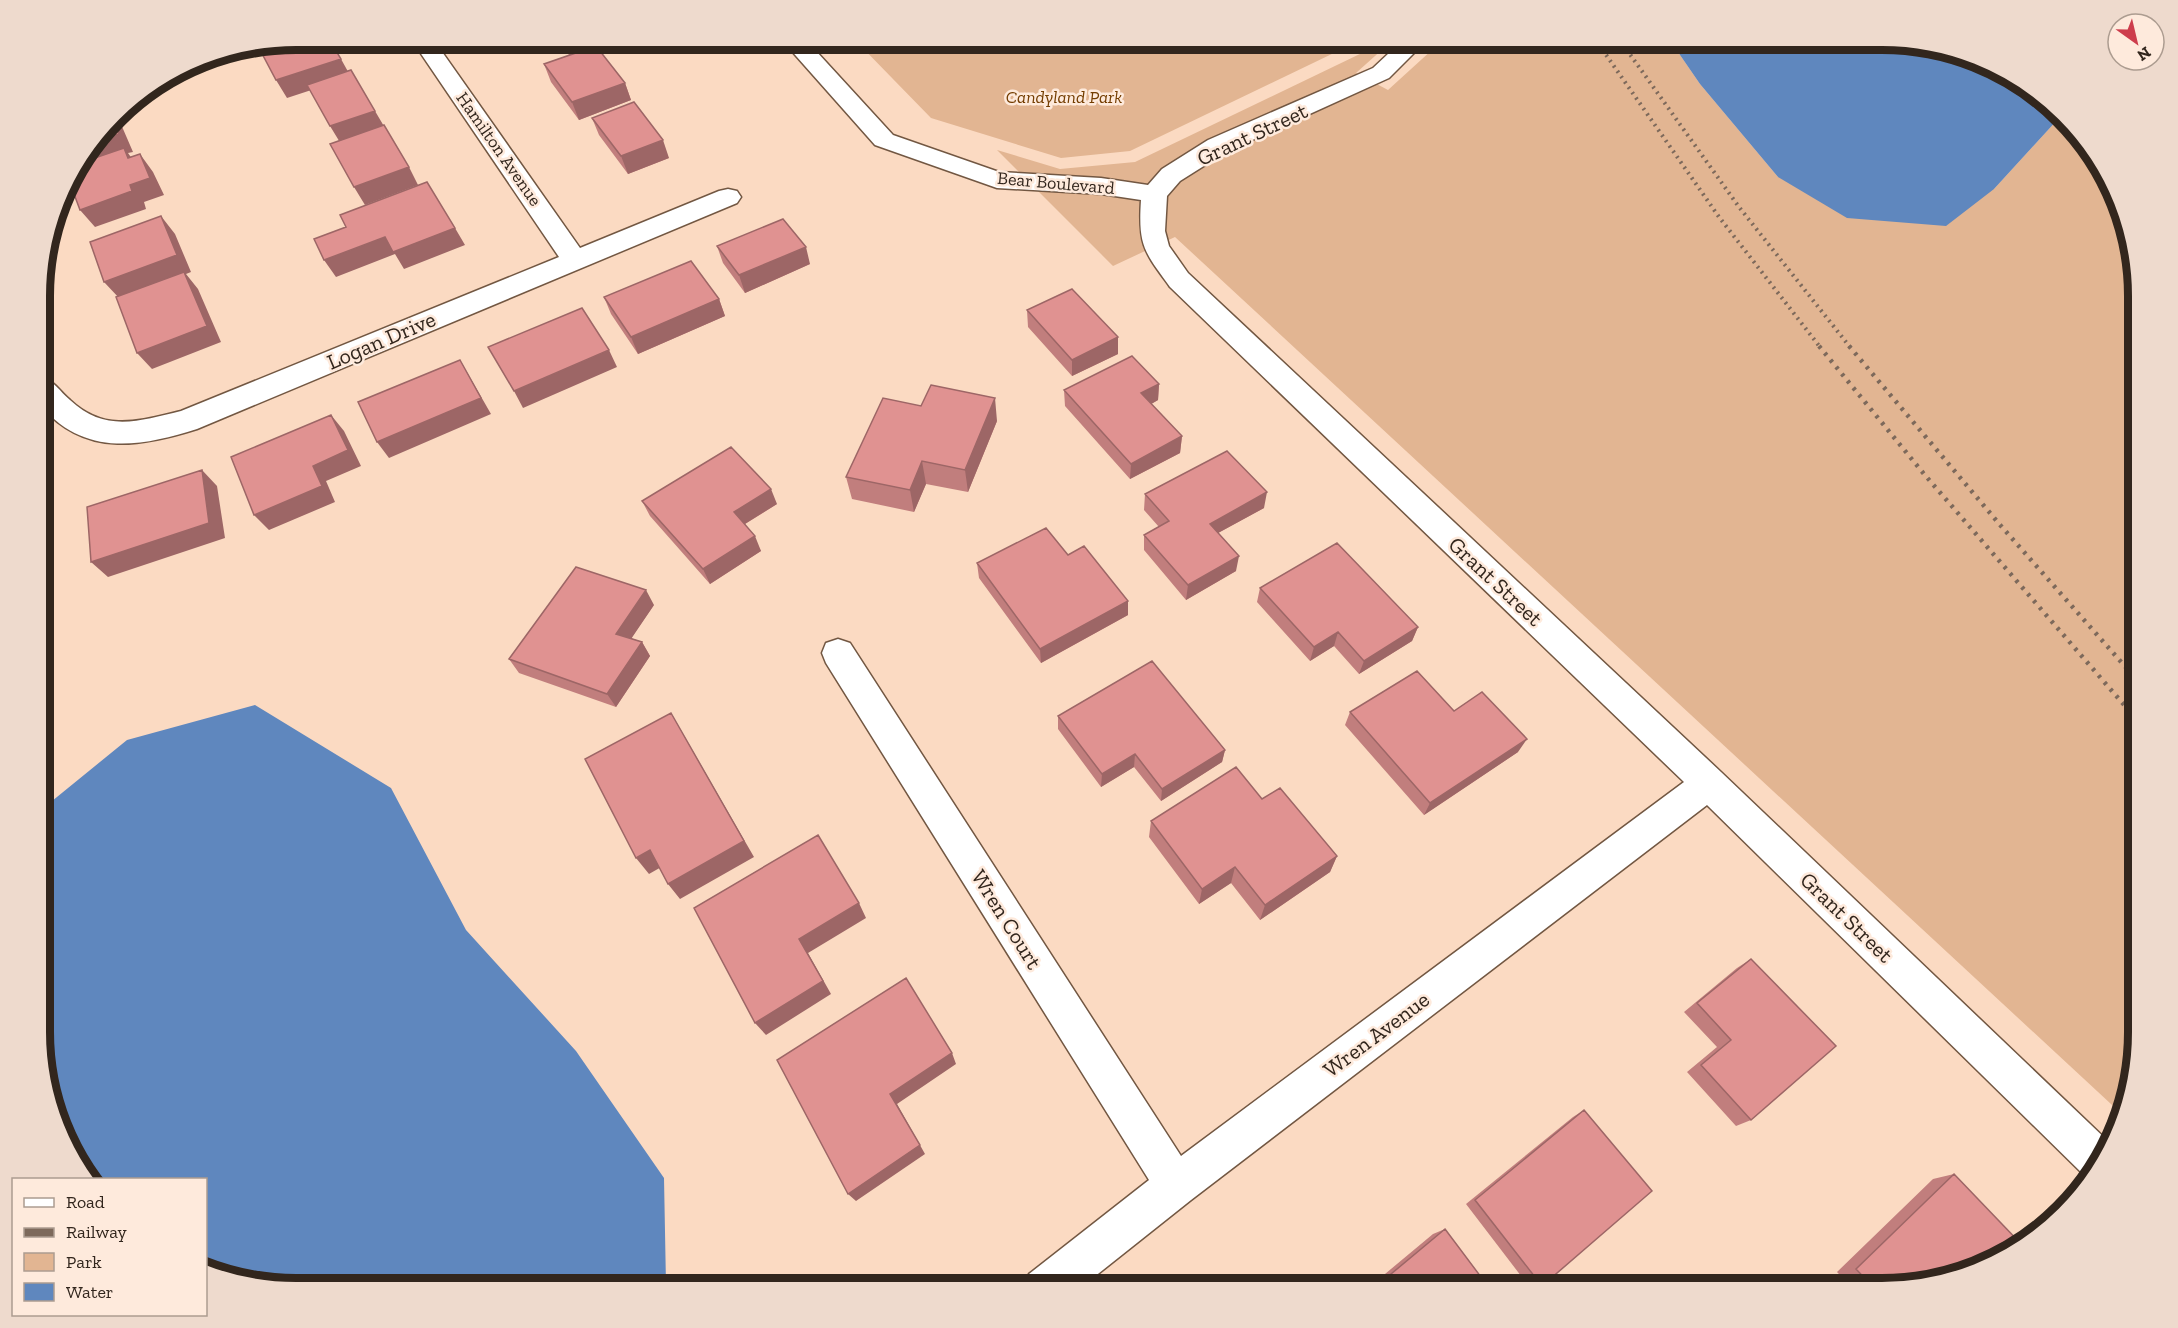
<svg xmlns="http://www.w3.org/2000/svg" width="2178" height="1328" viewBox="0 0 2178 1328" font-family="'Zilla Slab',serif">
<rect width="100%" height="100%" fill="#fbdac2"/>
<path fill="#e2b592" d="M854 39H1363L1130 151 1061 158 931 118Z
M1391 39H1394L1356 73 1388 90 1433 49 1437 39H1669L1700 84 1778 177 1994 189 2059 118 2105 167 2138 279V1049L2125 1117 1175 237 1113 266 997 150 1060 169 1135 162Z"/>
<path fill="#5f87be" d="M1669 39H1883L1949 48 2025 82 2059 118 1994 189 1946 226 1847 218 1778 177 1700 84Z
M255 705 391 788 466 930 576 1051 664 1178 666 1285 661 1289H295L213 1276 206 1272V1180H87L82 1175 41 1066V810L127 740Z"/>
<g fill="none" stroke-linecap="round" stroke-linejoin="round">
<g stroke="#725742" stroke-width="3">
<path id="minor" d="M411 39H433L580 248 719 191 728 189 737 191 741 197 737 203 197 429C140 447 85 457 41 406V377C55 381 59 391 70 400 105 433 139 421 181 411L559 257Z
M781 39H805L893 135 999 172 1101 178 1148 185 1162 169 1208 140 1373 68 1404 39H1428L1389 78 1226 152 1180 181 1167 196 1165 231 1169 246 1188 273 1721 772 2111 1144 2091 1179 2087 1178 1707 805 1191 1200 1079 1289H1023L1029 1274 1149 1180 826 663 822 653 826 643 838 639 850 643 1181 1156 1684 782 1170 287C1144 251 1138 246 1141 200L1101 194 997 188 875 145Z"/>
</g>
<use href="#minor" fill="#fff" fill-rule="evenodd"/>
<path stroke="#7d695b" stroke-width="4" stroke-dasharray="2 4.5" stroke-linecap="butt" d="M1595 39 1719 217 1820 347
M1619 39 1739 207 1850 347"/>
<path stroke="#7d695b" stroke-width="4.5" stroke-dasharray="3 6" stroke-linecap="butt" d="M1819 346 1924 474 2138 721
M1849 346 2001 526 2138 681"/>
</g>
<path fill="#c17e7d" d="M557 39H613V40L596 46 625 83 631 100 579 120 551 82 544 64 569 55Z
M592 118 669 158 628 174 599 135Z
M717 246 810 264 745 293 723 263Z
M604 297 719 299 725 316 638 354 611 314Z
M1027 310 1118 337V354L1072 376 1028 327Z
M1159 384 1158 400 1151 404 1182 436 1180 453 1130 479 1065 406 1064 390Z
M997 421 968 492 926 484 914 512 852 499 846 477Z
M1145 494 1264 508 1218 533 1236 571 1186 600 1144 550V535L1159 527 1144 510Z
M642 501 777 504 745 524 761 551 710 584 650 516Z
M1068 555 1128 601V615L1041 663 979 578 977 563Z
M1260 588 1418 627 1412 641 1359 674 1334 646 1310 661 1257 602Z
M654 605 631 638 642 642 650 656 616 707 519 673 509 659Z
M1454 711 1518 752 1424 815 1345 725 1350 712Z
M1058 716 1225 750 1222 762 1161 801 1134 767 1101 787 1058 729Z
M1262 799 1337 856 1330 872 1260 920 1231 883 1199 904 1149 837 1151 821Z
M1751 959V1120L1736 1126 1687 1072 1717 1047 1684 1012 1737 968Z
M1584 1110 1542 1286 1531 1289 1466 1204 1573 1117Z
M1954 1174 1899 1288H1852L1837 1272 1933 1179Z
M1445 1229 1490 1289H1367L1433 1234Z"/>
<path fill="#9d6666" d="M563 39H613V40L570 56Z
M341 59 351 77 287 98 276 80Z
M625 83 631 100 579 120 572 102Z
M375 111 385 128 341 144 330 126Z
M117 115 133 152 128 153 137 166 74 171Z
M663 140 669 158 628 174 621 156Z
M140 154 153 172 164 195 144 202 146 209 95 227 80 210 130 185Z
M409 167 418 185 365 205 354 187Z
M161 216 175 234 191 272 186 274 198 289 221 342 152 369 137 353 120 299 104 282Z
M455 228 465 245 404 269 395 254 336 277 324 260 385 237Z
M806 247 810 264 745 293 739 275Z
M719 299 725 316 638 354 631 337Z
M1118 337V354L1072 376V360Z
M609 350 617 367 523 408 514 391Z
M460 360 491 414 389 458 377 442Z
M1159 384 1158 400 1141 410V393Z
M995 398 997 421 968 492 965 470Z
M331 415 344 431 361 466 326 481 335 502 269 530 254 515 313 466Z
M1182 436 1180 453 1130 479 1131 464Z
M922 461 926 484 914 512 910 490Z
M202 470 217 486 225 538 108 577 91 562Z
M771 489 777 504 740 527 734 512Z
M1267 492 1264 508 1207 539 1210 524Z
M755 536 761 551 710 584 703 569Z
M1239 556 1236 571 1186 600 1188 585Z
M646 590 654 605 625 648 616 634Z
M1128 601V615L1041 663 1040 649Z
M1418 627 1412 641 1359 674 1364 661Z
M1338 632 1334 646 1310 661 1314 647Z
M642 642 650 656 616 707 607 694Z
M671 713 754 857 680 899 668 884Z
M1527 739 1518 752 1424 815 1430 803Z
M1225 750 1222 762 1161 801 1162 789Z
M1135 754 1134 767 1101 787 1102 774Z
M650 850 663 866 649 874 636 858Z
M1337 856 1330 872 1260 920 1265 905Z
M1235 867 1231 883 1199 904 1202 889Z
M859 903 866 918 808 953 831 994 766 1035 755 1023 799 939Z
M952 1053 956 1064 897 1104 925 1154 856 1201 848 1194 890 1094Z"/>
<path fill="#e09291" stroke="#9d6666" stroke-width="1.5" d="M295 39H329L341 59 276 80 258 46Z
M596 46 625 83 572 102 544 64Z
M351 70 375 111 330 126 307 85Z
M634 102 663 140 621 156 592 118Z
M113 120 119 134 96 141Z
M384 125 409 167 354 187 330 144Z
M124 148 128 158 140 154 150 178 130 185 132 191 80 210 68 178 80 163Z
M427 182 455 228 393 252 385 237 324 260 314 239 346 227 340 215Z
M161 216 177 255 104 282 90 242Z
M783 219 806 247 739 275 717 246Z
M691 261 719 299 631 337 604 297Z
M184 272 207 326 137 353 116 297Z
M1072 289 1118 337 1072 360 1027 310Z
M582 308 609 350 514 391 488 347Z
M1132 356 1159 384 1141 393 1182 436 1131 464 1064 390Z
M460 360 481 398 377 442 358 402Z
M931 385 995 398 965 470 922 461 910 490 846 477 883 398 921 406Z
M331 415 348 450 313 466 322 486 254 515 231 457Z
M731 447 771 489 734 512 755 536 703 569 642 501Z
M1227 451 1267 492 1210 524 1239 556 1188 585 1144 535 1169 521 1145 494Z
M202 470 209 523 91 562 87 507Z
M1046 528 1068 555 1084 546 1128 601 1040 649 977 563Z
M1337 543 1418 627 1364 661 1338 632 1314 647 1260 588Z
M576 567 646 590 616 634 642 642 607 694 509 659Z
M1152 661 1225 750 1162 789 1135 754 1102 774 1058 716Z
M1417 671 1454 711 1482 692 1527 739 1430 803 1350 712Z
M671 713 744 841 668 884 650 850 636 858 585 759Z
M1236 767 1262 799 1280 788 1337 856 1265 905 1235 867 1202 889 1151 821Z
M818 835 859 903 799 939 823 981 755 1023 694 908Z
M1751 959 1836 1046 1751 1120 1701 1065 1731 1040 1697 1003Z
M906 978 952 1053 890 1094 920 1145 848 1194 777 1060Z
M1584 1110 1652 1191 1542 1286 1475 1200Z
M1954 1174 2022 1245 2011 1254 1899 1288H1874L1856 1269Z
M1445 1229 1490 1289H1373Z"/>
<g text-anchor="middle" stroke-width="5" stroke-linejoin="round" paint-order="stroke">
<g font-size="18" font-style="italic" fill="#743d00" stroke="#feeadc">
<text x="1064" y="103">Candyland Park</text>
</g>
<g font-size="18" fill="#32261d" stroke="#feeadc">
<text transform="translate(499 149) rotate(55)" y="6">Hamilton Avenue</text>
<text transform="translate(1056 183) rotate(5)" y="6">Bear Boulevard</text>
</g>
<g font-size="22" fill="#32261d" stroke="#feeadc">
<text transform="translate(1252 134) rotate(-25)" y="8">Grant Street</text>
<text transform="translate(381 340) rotate(-23)" y="8">Logan Drive</text>
<text transform="translate(1496 581) rotate(43)" y="8">Grant Street</text>
<text transform="translate(1847 917) rotate(44)" y="8">Grant Street</text>
<text transform="translate(1007 919) rotate(58)" y="8">Wren Court</text>
<text transform="translate(1376 1034) rotate(-37)" y="8">Wren Avenue</text>
</g>
</g>
<path d="M0 0H2178V1328H0ZM296 50H1882A246 246 0 0 1 2128 296V1032A246 246 0 0 1 1882 1278H296A246 246 0 0 1 50 1032V296A246 246 0 0 1 296 50Z" fill="#eedacd" fill-rule="evenodd"/>
<path fill="none" stroke="#32261d" stroke-width="8" d="M296 50H1882A246 246 0 0 1 2128 296V1032A246 246 0 0 1 1882 1278H296A246 246 0 0 1 50 1032V296A246 246 0 0 1 296 50Z"/>
<rect x="12" y="1178" width="195" height="138" fill="#feeadc" stroke="#ac9c90" stroke-width="1.5"/>
<rect x="24" y="1198" width="30" height="9" fill="#ffffff" stroke="#ac9c90" stroke-width="1.5"/>
<text x="66" y="1208" font-size="18" fill="#32261d">Road</text>
<rect x="24" y="1228" width="30" height="9" fill="#7d695b" stroke="#ac9c90" stroke-width="1.5"/>
<text x="66" y="1238" font-size="18" fill="#32261d">Railway</text>
<rect x="24" y="1253" width="30" height="18" fill="#e2b592" stroke="#ac9c90" stroke-width="1.5"/>
<text x="66" y="1268" font-size="18" fill="#32261d">Park</text>
<rect x="24" y="1283" width="30" height="18" fill="#5f87be" stroke="#ac9c90" stroke-width="1.5"/>
<text x="66" y="1298" font-size="18" fill="#32261d">Water</text>
<g transform="translate(2136 42) rotate(146)"><circle r="28" fill="#feeadc" stroke="#ac9c90" stroke-width="1.5"/>
<path d="M0-4.5L10 22L0 15L-10 22Z" fill="#cd3d4c"/>
<text y="-9" font-size="16" font-weight="bold" text-anchor="middle" fill="#32261d">N</text>
</g>
</svg>
